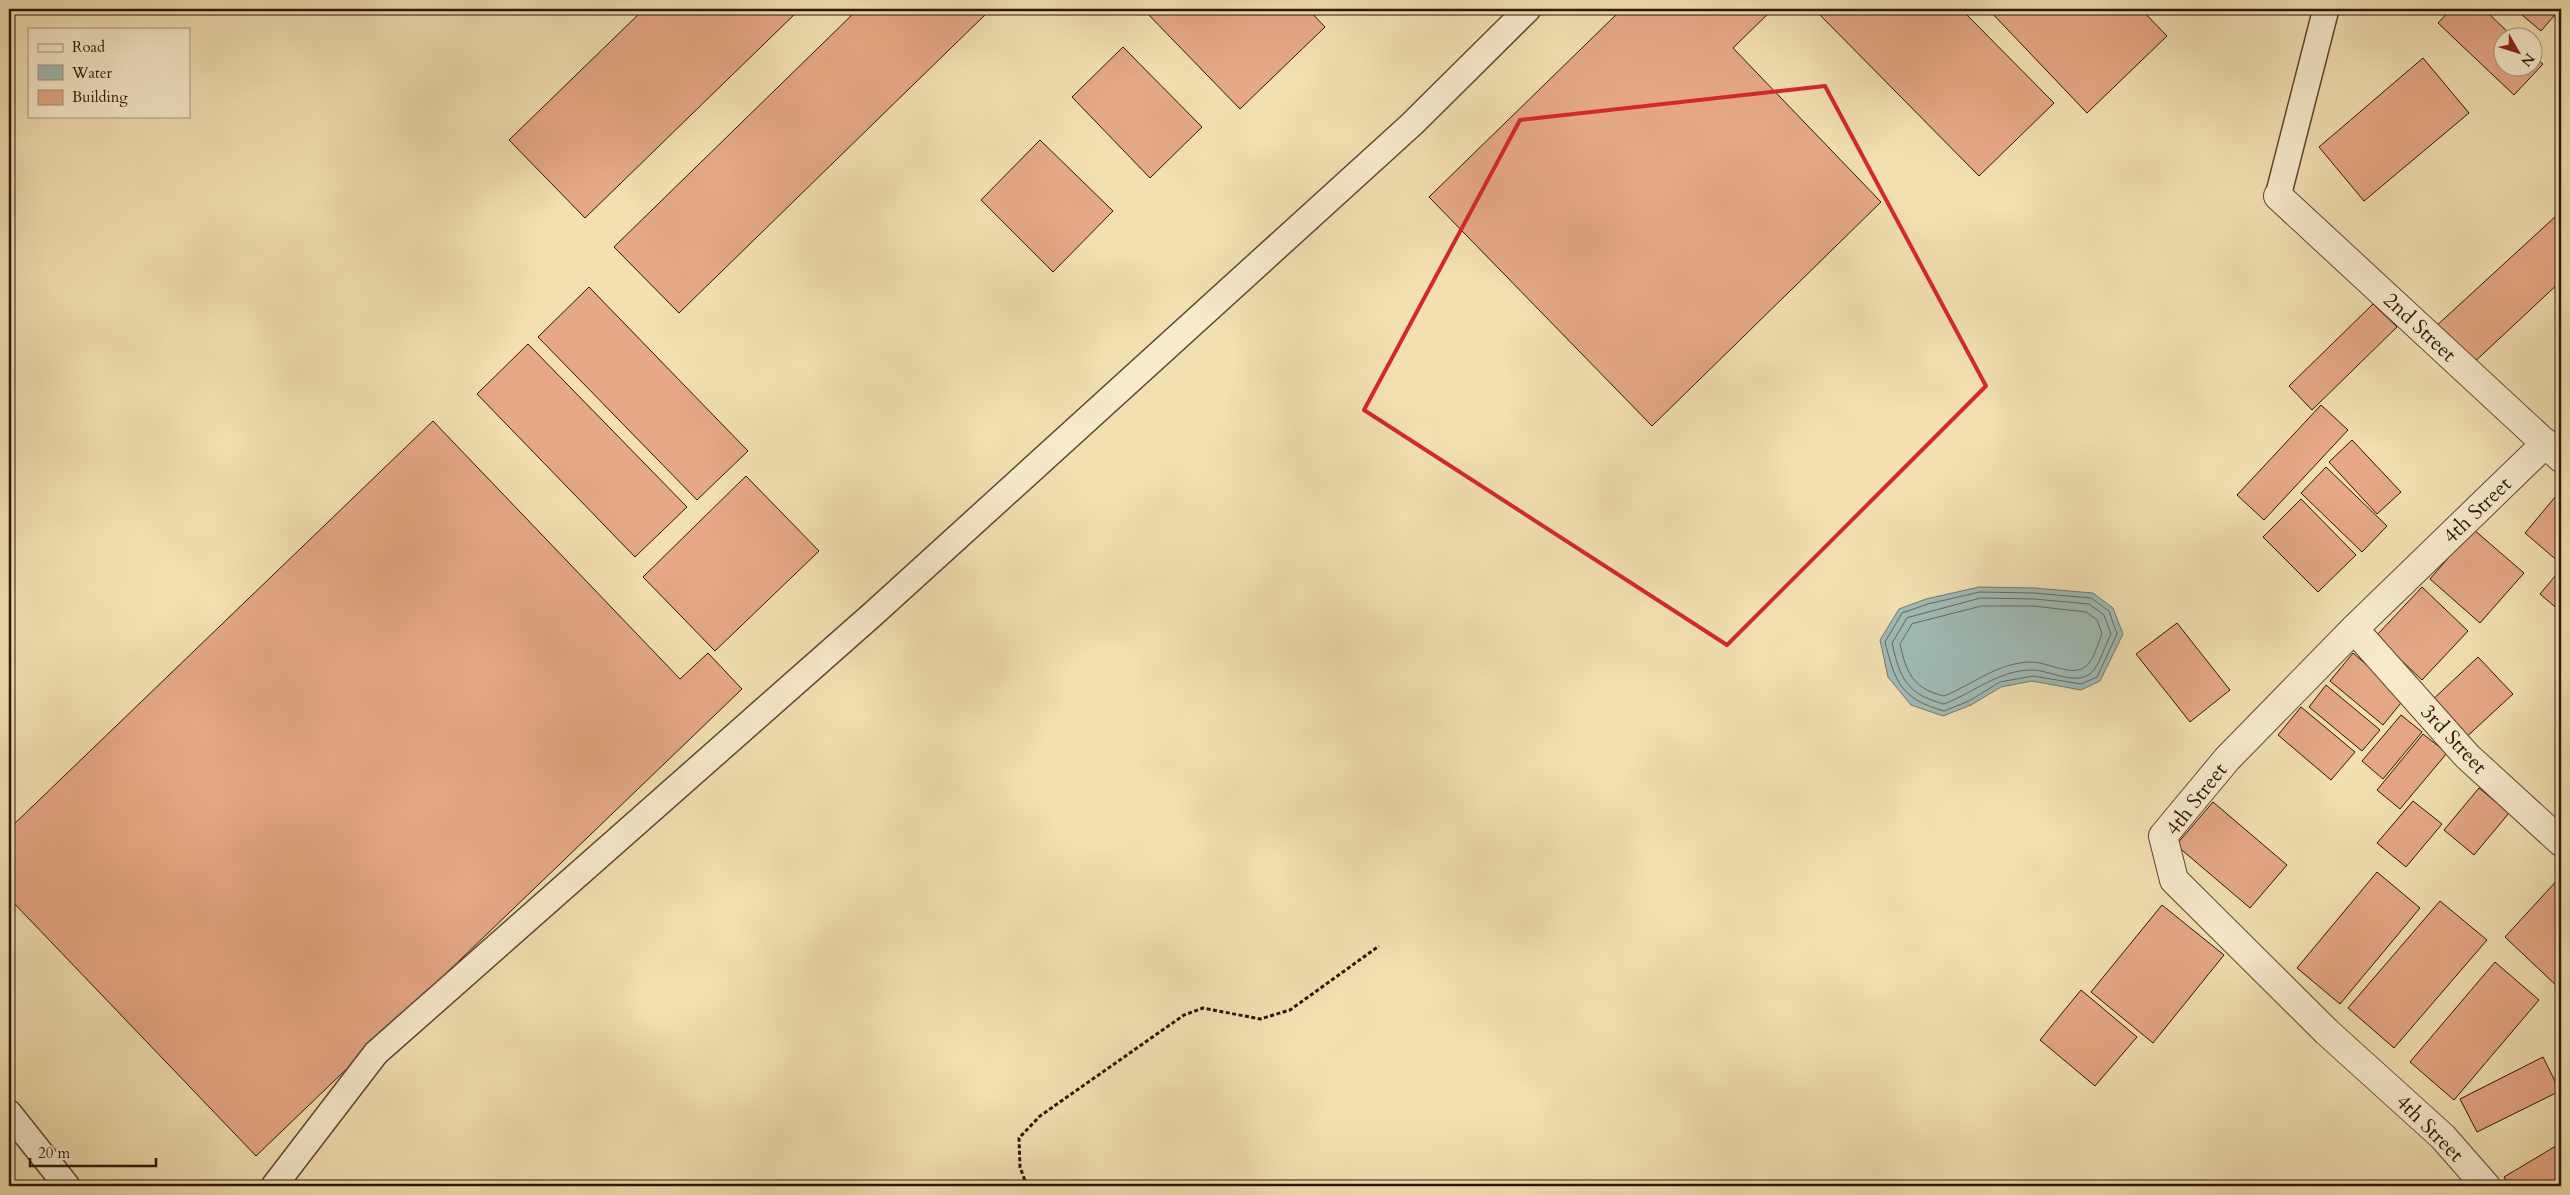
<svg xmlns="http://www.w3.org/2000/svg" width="2570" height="1195" viewBox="0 0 2570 1195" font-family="Cardo,serif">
<rect width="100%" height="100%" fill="#f2e0b1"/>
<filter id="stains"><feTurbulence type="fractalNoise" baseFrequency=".004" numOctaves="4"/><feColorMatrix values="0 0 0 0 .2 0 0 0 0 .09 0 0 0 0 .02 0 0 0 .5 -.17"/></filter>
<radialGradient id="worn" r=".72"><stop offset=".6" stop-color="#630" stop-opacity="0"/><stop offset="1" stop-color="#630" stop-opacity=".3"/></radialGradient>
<path fill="#9fbbb6" stroke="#717970" d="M1979 587 2034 588 2093 593 2113 608 2123 634 2100 681 2081 690 2032 681 2001 687 1971 705 1943 716 1911 705 1888 677 1880 640 1899 609 1926 599Z"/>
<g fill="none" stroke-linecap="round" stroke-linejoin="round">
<path stroke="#66685e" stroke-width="1" d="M1980 592 2034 593 2091 598 2109 611 2117 634 2097 677 2081 684 2033 676 2000 682 1969 701 1944 711C1901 699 1895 682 1885 642L1902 613 1928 604Z
M1981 598 2034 599 2089 604 2104 615 2111 634C2106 643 2099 666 2092 672 2077 687 2050 670 2032 670 1999 670 1973 693 1944 704 1906 694 1900 678 1892 643L1907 618Z
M1982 606H2033L2086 612 2097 620 2102 634C2098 643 2093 662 2085 667 2071 677 2047 662 2032 662 1998 662 1974 684 1944 696 1913 689 1906 672 1900 644L1912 624Z"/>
</g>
<path fill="#e6a885" stroke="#2c1506" d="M644 9H800L585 218 509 140Z
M858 9H991L679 313 614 247Z
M1143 9H1308L1325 27 1240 109Z
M1622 9H1773L1733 48 1881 202 1652 426 1429 197Z
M1814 9H1961L2054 103 1979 176Z
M1988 9H2141L2167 36 2087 113Z
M2451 9H2484L2514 38H2502V68H2532V55L2543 64 2514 95 2438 23Z
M2515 9H2560L2541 31Z
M1123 47 1202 127 1150 178 1072 97Z
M2423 58 2469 113 2364 201 2319 147Z
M1040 140 1113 211 1053 272 981 200Z
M2556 216 2561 221V281L2469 367 2434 328Z
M589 287 748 451 697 500 538 337Z
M2373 304 2397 327 2312 410 2289 386Z
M528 344 687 507 635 557 477 394Z
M2321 405 2348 430 2264 520 2237 495Z
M433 421 680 679 708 653 742 689 256 1156 9 898V829Z
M2352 440 2401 492 2377 514 2329 462Z
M2326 467 2387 526 2362 552 2301 493Z
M746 476 819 551 715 651 643 577Z
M2561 490V562L2560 563 2525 533Z
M2301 499 2356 555 2318 592 2263 537Z
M2473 529 2524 573 2480 623 2430 579Z
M2561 569V612L2540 594Z
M2422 587 2468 631 2422 680 2376 636Z
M2177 623 2230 690 2190 722 2136 654Z
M2353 653 2405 698 2383 725 2330 681Z
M2478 657 2513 694 2462 741 2428 704Z
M2326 685 2380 730 2362 751 2309 707Z
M2301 707 2355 752 2331 780 2278 735Z
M2401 715 2422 732 2383 779 2362 761Z
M2423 734 2447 753 2400 809 2377 790Z
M2479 788 2509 813 2474 855 2444 830Z
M2413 801 2442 824 2406 867 2377 843Z
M2213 802 2287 865 2250 908 2176 845Z
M2377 872 2420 908 2340 1004 2297 968Z
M2561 876V990L2505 937Z
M2440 901 2487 940 2394 1048 2348 1008Z
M2162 905 2224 955 2153 1043 2091 992Z
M2495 962 2539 1000 2454 1100 2410 1062Z
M2081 990 2137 1037 2095 1086 2040 1040Z
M2543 1057 2560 1091 2477 1132 2460 1099Z
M2561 1143V1186H2509L2504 1177Z"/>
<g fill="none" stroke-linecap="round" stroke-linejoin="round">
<g stroke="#5e4831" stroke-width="28">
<path id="service" d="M2278 196 2326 9
M9 1113 67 1186
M274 1186 376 1053 873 614 1412 124 1528 9"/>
</g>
<g stroke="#5e4831" stroke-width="30">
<path id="minor" d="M2278 196 2561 458
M2354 629 2467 756 2561 842
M2486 1186 2443 1137 2327 1032 2174 880 2163 836 2227 759 2354 629 2546 443"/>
</g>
<path stroke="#2c1506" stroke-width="3" stroke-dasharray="4 2.5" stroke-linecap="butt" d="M1027 1186 1020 1167 1019 1138 1040 1116 1184 1015 1203 1008 1260 1019 1290 1010 1379 946"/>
<use href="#service" stroke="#f7ebcc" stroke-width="25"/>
<use href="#minor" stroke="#f7ebcc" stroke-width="28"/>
</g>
<path fill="none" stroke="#d62828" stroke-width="4" stroke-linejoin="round" d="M1825 86 1986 386 1727 645 1364 410 1520 120Z"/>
<g text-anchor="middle" stroke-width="4" stroke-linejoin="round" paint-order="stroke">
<g font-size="21" fill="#2c1506" stroke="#f7ebcc">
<text transform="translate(2420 327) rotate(43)" y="7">2nd Street</text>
<text transform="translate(2477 510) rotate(-44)" y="7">4th Street</text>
<text transform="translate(2454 739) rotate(47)" y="7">3rd Street</text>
<text transform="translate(2196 799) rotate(-52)" y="7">4th Street</text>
<text transform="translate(2430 1128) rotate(45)" y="7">4th Street</text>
</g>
</g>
<rect width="2570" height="1195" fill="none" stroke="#f2e0b1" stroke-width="30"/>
<rect x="10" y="10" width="2550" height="1175" fill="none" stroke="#2c1506" stroke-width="2.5"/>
<rect x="15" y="15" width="2540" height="1165" fill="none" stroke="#2c1506"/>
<rect x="28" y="28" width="162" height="90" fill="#f7ebcc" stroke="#a6957d"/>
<rect x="38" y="44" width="25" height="8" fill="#f7ebcc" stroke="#a6957d"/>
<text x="72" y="52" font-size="15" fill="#2c1506">Road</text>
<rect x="38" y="65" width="25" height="15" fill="#9fbbb6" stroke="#a6957d"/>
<text x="72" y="78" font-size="15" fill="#2c1506">Water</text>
<rect x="38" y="90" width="25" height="15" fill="#e6a885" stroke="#a6957d"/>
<text x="72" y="102" font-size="15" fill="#2c1506">Building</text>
<g transform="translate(2518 52) rotate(129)"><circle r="24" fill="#f7ebcc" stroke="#a6957d"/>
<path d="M0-4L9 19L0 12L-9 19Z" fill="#8f2418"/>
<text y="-8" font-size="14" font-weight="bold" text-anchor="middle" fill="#2c1506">N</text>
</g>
<path d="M30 1158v8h126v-8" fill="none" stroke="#2c1506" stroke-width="2.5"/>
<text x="38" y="1158" font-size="15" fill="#2c1506" stroke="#f7ebcc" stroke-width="4" paint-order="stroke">20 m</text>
<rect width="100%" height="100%" filter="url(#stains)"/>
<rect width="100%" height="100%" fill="url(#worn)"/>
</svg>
